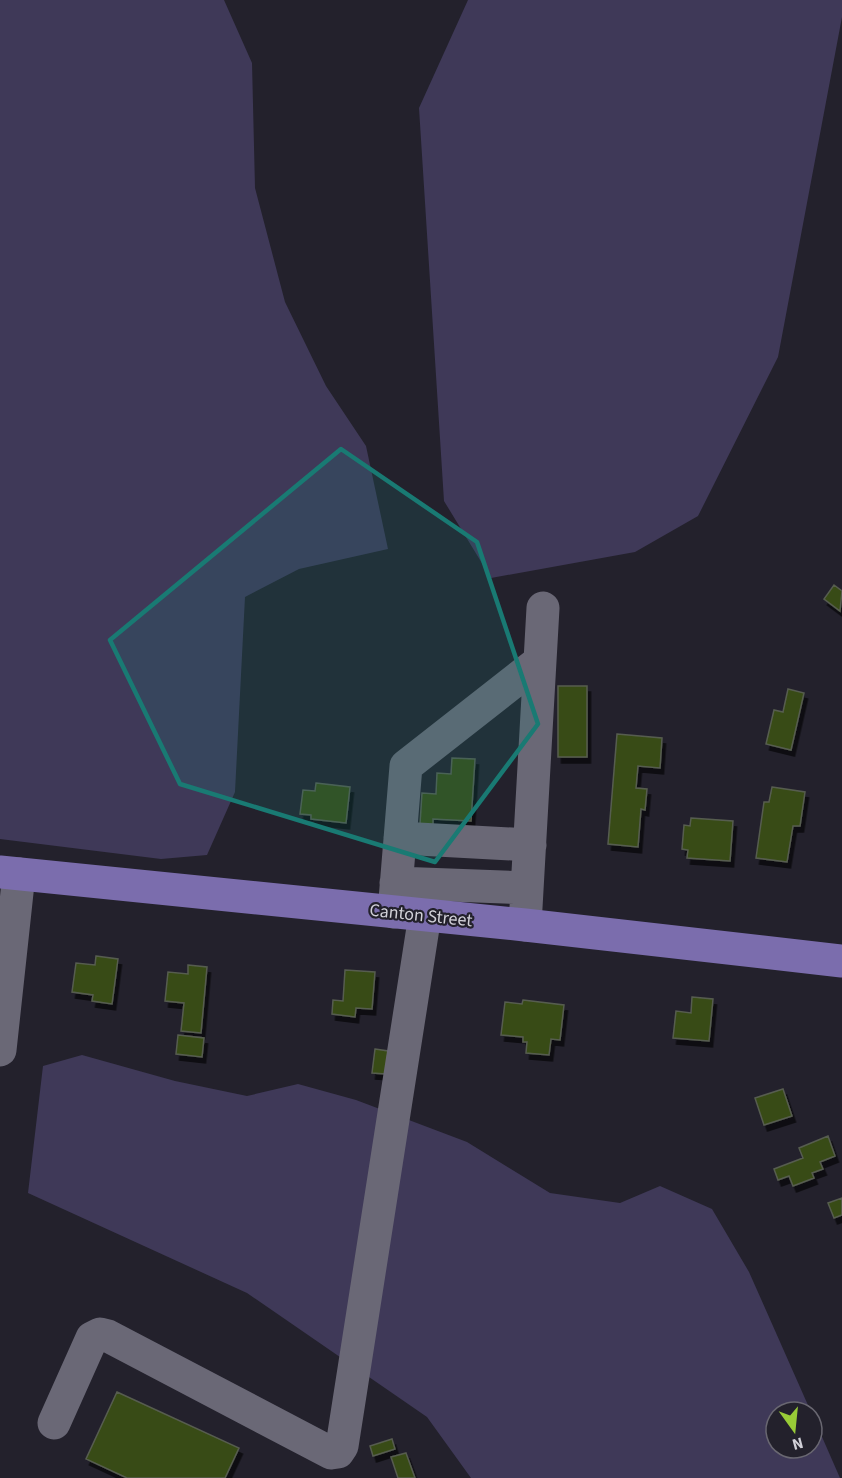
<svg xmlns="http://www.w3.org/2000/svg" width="842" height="1478" viewBox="0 0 842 1478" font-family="'Source Sans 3',sans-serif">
<defs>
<filter id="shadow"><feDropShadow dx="3.5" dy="6" stdDeviation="0" flood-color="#0009"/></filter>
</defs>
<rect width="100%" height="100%" fill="#23212c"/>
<path fill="#3f3958" d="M0 0H224L252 63 255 188 285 302 326 386 366 446 388 549 299 569 245 597 235 792 207 855 161 859 0 839Z
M468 0H842V17L778 357 698 516 635 552 491 578 444 501 419 108Z
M82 1055 175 1081 247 1096 298 1084 356 1100 467 1142 550 1193 620 1203 660 1186 712 1209 749 1272 811 1412H776V1448H812V1414L840 1478H471L427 1417 247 1293 28 1193 43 1066Z"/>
<path fill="#384c14" stroke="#575d50" stroke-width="1.5" filter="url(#shadow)" d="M834 585 842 591 840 611 824 599Z
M558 686H587V757H558Z
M788 689 804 693 791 750 766 744 774 710 783 712Z
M617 734 662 738 660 768 638 766 636 788 647 789 645 810 641 809 638 847 608 844Z
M452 758 475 759 471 821 433 819V825L420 824 422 793 436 794 437 773 451 774Z
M316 783 350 787 346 823 311 819V815L300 814 303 790 315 791Z
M772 787 805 792 800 826H793L787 862 756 858 764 802H769Z
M691 818 733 821 730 861 687 858 688 850 682 849 684 825 690 826Z
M96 956 118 959 112 1004 92 1001 93 995 72 992 76 963 95 965Z
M188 965 207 967 201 1033 181 1031 184 1003 165 1001 168 972 188 974Z
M345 970 375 972 372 1009 356 1008 355 1017 332 1014 333 1000 343 1001Z
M692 997 713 999 709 1041 673 1038 676 1011 691 1013Z
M523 1000 564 1005 560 1040 551 1039 549 1055 526 1053 527 1042H523V1037L501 1035 505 1002 522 1004Z
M178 1035 204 1038 202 1057 176 1054Z
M375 1049 388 1051 386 1074 372 1073Z
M783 1089 792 1116 764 1125 755 1098Z
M828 1136 835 1156 820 1162 823 1169 812 1173 814 1178 793 1186 789 1176 778 1180 774 1169 803 1158 799 1148Z
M842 1198V1215L834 1218 828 1203Z
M117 1392 239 1448 225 1478H127L86 1459Z
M392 1439 395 1449 373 1456 370 1446Z
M406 1453 415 1478H398L391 1457Z"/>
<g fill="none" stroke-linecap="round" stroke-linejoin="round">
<path stroke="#6a6876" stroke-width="33" d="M400 838 530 845
M396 883 527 888
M394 912 406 766 540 661
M525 925 543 608
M0 1050 19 874
M54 1423 92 1338 100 1334 108 1336 331 1453 338 1452 342 1446 425 915"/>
<path stroke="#7b6dad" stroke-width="33" d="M0 872 525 925 842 961"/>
</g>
<path fill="#197a73" fill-opacity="0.2" stroke="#197a73" stroke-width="4.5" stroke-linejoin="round" d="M341 449 477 542 538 724 435 862 180 784 110 640Z"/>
<g text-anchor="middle" stroke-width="4.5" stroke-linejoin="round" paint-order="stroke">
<g font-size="18" fill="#d1d0d8" stroke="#23212c">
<text transform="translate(421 915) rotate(6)" y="6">Canton Street</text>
</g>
</g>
<g transform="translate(794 1430) rotate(165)"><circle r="28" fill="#23212c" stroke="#696771" stroke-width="1.5"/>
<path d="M0-4.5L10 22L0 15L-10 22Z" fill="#98cb37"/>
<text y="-9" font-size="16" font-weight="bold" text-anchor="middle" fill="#d1d0d8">N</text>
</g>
</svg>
